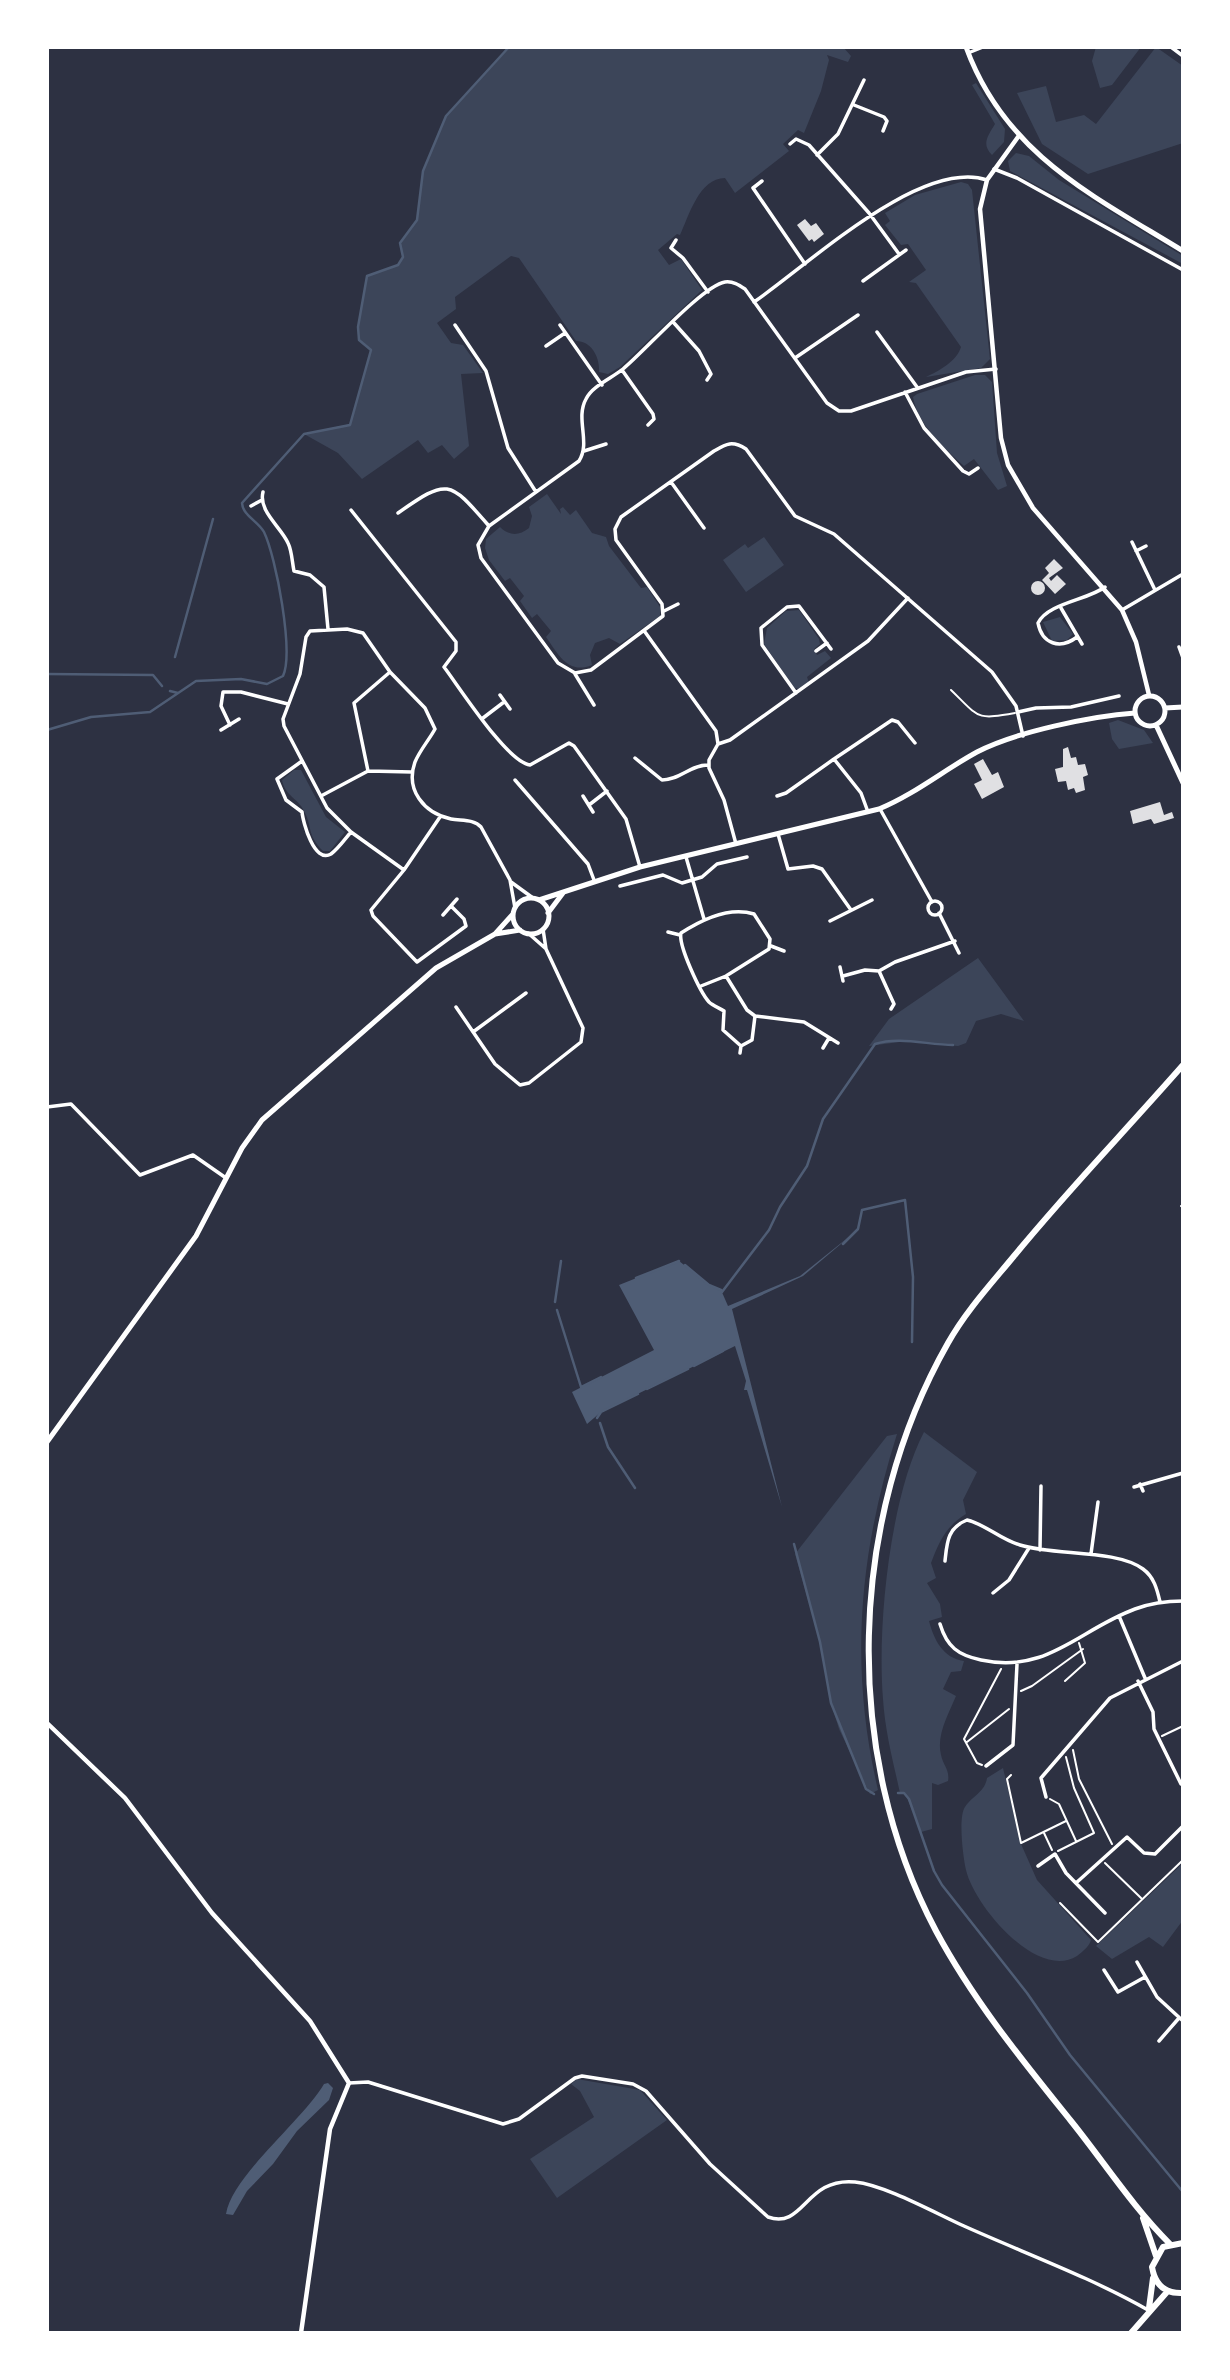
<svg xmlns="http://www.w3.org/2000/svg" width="1230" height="2380" viewBox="0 0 1230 2380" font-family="'IBM Plex Sans',sans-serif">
<rect width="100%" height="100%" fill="#2d3142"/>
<path fill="#3c4559" d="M510 47H843L851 56 848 62 827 55 829 60 821 91 804 133 798 130 783 144 789 151 735 193 725 178C699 178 689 216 680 235L677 234 658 250 669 265 681 259 702 290 620 367 608 374 599 372C600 358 592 341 576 341L519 258 511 256 455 297 456 309 437 323 451 343 463 345 483 373 461 374 469 446 454 459 442 445 428 453 418 440 362 479 338 453 304 434 350 424 371 350 359 340 358 327 367 276 398 265 403 257 400 243 417 220 423 171 446 116Z
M1096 47H1141L1112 85 1100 88 1092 61Z
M1156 47 1183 66V143L1088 174 1042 144 1017 93 1046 86 1056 122 1084 115 1096 124Z
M976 83 1005 129 1004 142 992 155C981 144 988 136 995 124L975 90 972 85Z
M1016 153 1029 156 1059 180 1183 256V264L1010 171 1008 161Z
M961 182 968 184 972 190 990 359 981 368 926 377C939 371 957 361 961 347L916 283 909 282 926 270 908 244 901 245 885 225 890 221 885 213 915 195Z
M975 375H985L992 382 997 453 1007 486 998 490 974 459 964 466C944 448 918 425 913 397L917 394Z
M547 494 561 514 560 509 563 507 570 515 576 510 592 533 606 537 609 546 641 588 647 587 660 607V616L620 644 609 638 595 643 590 655 592 665C568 675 558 654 546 637L551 631 537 614 532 618 520 601 524 596 510 578 505 581 489 560 485 548 486 539 500 527C509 536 519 536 529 528L532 516 529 507Z
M764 537 784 565 746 592 723 560 745 544 748 548Z
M799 610 819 639 820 644 814 649 817 655 825 651 831 658 807 677 809 683 799 689 794 688 764 644 767 628 786 611Z
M1060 617 1073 634 1067 640 1052 641 1043 622Z
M1118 720 1144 730 1153 743 1119 749 1112 739 1109 723Z
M294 770H301L326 817 345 832 330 851H323C306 834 313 827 304 811 298 798 285 796 282 780Z
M978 958 1024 1021 1001 1014 976 1021 966 1043 958 1046 907 1041 869 1046 889 1019Z
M924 1432 977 1472 963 1500 966 1514C946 1526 939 1542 931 1563L936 1578 927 1583 940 1604 942 1617 929 1621C934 1640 943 1658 964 1661L961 1671 951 1672 943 1689 956 1696C949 1713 936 1735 941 1755 943 1765 950 1770 948 1781L938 1785 932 1783V1829L921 1832 905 1793H900C893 1761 885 1731 883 1699 877 1626 890 1497 924 1432Z
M897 1434C859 1554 849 1667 878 1790L870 1794 839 1729 831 1703 820 1642 795 1554 887 1436Z
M1003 1768 1021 1844 1037 1880 1091 1940C1089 1947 1083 1951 1077 1956 1037 1981 974 1905 966 1870 963 1857 958 1817 965 1807 972 1796 985 1792 987 1778Z
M1183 1863V1920L1163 1947 1149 1937 1112 1959 1096 1946Z
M577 2079 640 2090 667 2120 557 2198 530 2159 594 2117 580 2091 571 2084Z"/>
<path fill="#4f5d75" d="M855 1232 803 1276 732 1309 782 1507 747 1390H744L746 1381 735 1346 601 1412 587 1424 572 1392 654 1350 619 1285 679 1261 710 1285 721 1290 728 1306 800 1276Z
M328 2083 333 2088 329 2100 297 2131 273 2164 247 2191 233 2215 226 2214C232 2176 302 2121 324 2084Z"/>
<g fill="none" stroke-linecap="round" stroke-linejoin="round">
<path stroke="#4f5d75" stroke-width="2.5" d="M175 657 213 519
M47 674 153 675 162 686
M170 691 178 693
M47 730 91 717 150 712 196 681 241 679 267 684 283 676C294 652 276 557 264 532 258 521 243 516 242 503L304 434 350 425 371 350 359 340 358 327 367 276 398 265 403 257 400 243 417 220 423 171 446 116 509 47
M843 1244 858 1229 862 1210 905 1200 913 1277 912 1342
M685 1265 709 1285 721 1290
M636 1278 679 1261
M722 1292 769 1230 780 1207 807 1166 823 1119 875 1044C899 1036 928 1045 953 1045
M555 1302 561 1261
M557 1310 581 1387 601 1377
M694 1366 723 1351
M647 1389 688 1369
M597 1418 601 1412 638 1394
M600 1423 608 1447 635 1488
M794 1544 820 1642 831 1703 866 1789 874 1794
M898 1793H904L909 1799 934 1871 942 1885 1027 1993 1070 2055 1183 2192"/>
</g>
<path fill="#e0e0e3" d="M805 219 811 226 816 223 824 234 814 242 812 239 809 241 797 225Z
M1054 559 1063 568 1049 578 1051 581 1057 575 1066 584 1055 594 1042 580 1049 573 1045 568Z
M1031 588a7 7 0 1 1 14 0a7 7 0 1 1-14 0Z
M1068 747 1071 758 1076 757 1078 765 1085 764 1088 775 1083 777 1085 790 1076 793 1074 788 1068 790 1066 781 1058 782 1055 769 1063 767V749Z
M983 759 992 775 998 772 1004 787 982 799 974 784 982 780 974 764Z
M1160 802 1164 815 1172 812 1174 818 1154 824 1151 819 1133 824 1130 811Z"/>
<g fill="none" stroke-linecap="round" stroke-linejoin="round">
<path stroke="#fff" stroke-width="2" d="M1065 1681 1085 1663 1079 1643
M1021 1691 1032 1686 1083 1649
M1162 1736 1183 1726
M967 1742 1009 1709
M1073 1750 1079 1779 1112 1844
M982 1765 977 1763 964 1739 1001 1669
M1011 1775 1007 1779 1021 1843 1066 1821
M1050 1799 1059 1804 1076 1841
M1044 1833 1052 1850
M1058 1851 1094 1833 1074 1788 1066 1757
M1105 1863 1141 1898
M1060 1903 1098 1942 1183 1860"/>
<path stroke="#fff" stroke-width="2" d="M951 690C980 718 975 720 1015 713
M1181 1206 1183 1207"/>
<path stroke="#fff" stroke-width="3.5" d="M1171 47 1183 56
M968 53 983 47
M854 105 884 117 887 121 883 131
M790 144 796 139 809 145 869 213 899 254
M817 155 838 134 864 80
M994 169 1017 178 1183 270
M762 181 753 188 805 264
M676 240 671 248 683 258 708 292
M863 281 906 250
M754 302C807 266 920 158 987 180
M674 323 699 351 711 374 707 380
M455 325 486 371 508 448 536 492
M560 325 602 385
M877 332 917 387
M546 346 565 333
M795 358 858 315
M996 369 966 372 851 411H839L827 403 745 289C739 285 733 281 725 282 702 286 645 351 623 369 612 378 592 386 586 399 575 419 591 442 579 461L489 526 478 545 481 558 558 663 575 673 591 670 663 616 662 604 616 540 615 529 621 517 714 451C726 444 732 440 746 449L795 516 834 534 992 672 1016 706 1023 736
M622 370 653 414 654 419 648 425
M905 392 924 428 963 471 969 474 978 468
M584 451 606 444
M671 482 704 528
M263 492C258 511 281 527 288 543 292 551 292 562 294 571L310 575 324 587 328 629
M251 506 262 500
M351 510 456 642V651L444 667C460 688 507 762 530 765L569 743 574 746 626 819 640 867
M398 513C448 478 449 480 489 526
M1132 542 1155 590
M1136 551 1146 546
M1061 608 1082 644
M1122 610 1183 574
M664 611 678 604
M645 632 716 731 718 744 709 760V768L724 800 736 844
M1077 637C1060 650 1042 644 1038 623 1048 603 1088 600 1105 587
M1179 647 1183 658
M816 651 827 643
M575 674 594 705
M796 693 762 645 761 628 787 607 799 606 831 649
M500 695 510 709
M1018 712 1036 708 1071 707 1119 696
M483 718 504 702
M230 725 221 706 223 692H241L288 704
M221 730 239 719
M718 744 730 740 868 641 908 598
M635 758 662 780C680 780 690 765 708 765
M302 761 277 779 286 800 302 812C303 822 314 864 331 854 338 849 345 839 351 832
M368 771 354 703 390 672
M515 780 588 864 594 880
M321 796 368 771 412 772
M583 796 593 812
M777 796 786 793 834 759
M589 805 607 791
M880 809 932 902
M868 812 861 793 834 759 892 720 898 722 915 743
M440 817 404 870 371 910 373 916 417 962 466 926 464 919 451 906
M778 834 788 869 813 866 822 869 851 910
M686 857 704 919
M404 870 351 832 327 808 284 726 283 719 300 674 306 637 310 631 347 629 363 633 390 672 425 708 435 729C429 740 420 750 415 762 405 790 424 813 451 819 461 821 474 819 481 827L510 880 515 908
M511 882 533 898
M620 886 663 875 682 883 702 877 717 864 747 857
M928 908a7 7 0 1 1 14 0a7 7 0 1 1-14 0Z
M939 913 959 953
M443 915 457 899
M830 921 872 900
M668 932 680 935
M528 933 545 948
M771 946 784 951
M840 967 843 981
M879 971 894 1004 891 1009
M726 976 747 1010 755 1016 804 1022 838 1043
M843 976 865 970 879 971 895 962 955 941
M701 986 726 976 769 949 770 939 754 914C729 906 701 920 681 933 678 945 700 992 709 1002 713 1006 720 1008 724 1011L723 1030 741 1046 752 1040 755 1016
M456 1007 495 1064 520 1085 529 1083 581 1042 583 1028 546 949 543 929
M473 1032 526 993
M823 1048 829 1038
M740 1053 741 1046
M47 1107 71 1104 140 1175 193 1155 226 1178
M1140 1484 1143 1491
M1134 1487 1183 1473
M1040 1550 1041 1486
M1091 1554 1098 1502
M945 1561C947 1543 947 1528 967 1520 985 1524 1001 1540 1020 1545 1054 1556 1116 1549 1143 1569 1154 1577 1157 1589 1160 1602
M993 1593 1009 1580 1029 1548
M1119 1616 1145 1678
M940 1624C947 1647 958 1655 981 1660 1048 1674 1078 1630 1135 1609 1151 1603 1166 1601 1183 1601
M1138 1681 1153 1712 1154 1729 1181 1784
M986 1766 1013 1745 1017 1664
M1046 1797 1041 1778 1110 1698 1183 1661
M1038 1866 1055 1854 1066 1873 1105 1913
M1076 1883 1127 1837 1144 1853 1155 1854 1183 1826
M1137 1962 1157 1997 1183 2021
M1104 1970 1118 1992 1145 1977
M1159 2041 1179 2018
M349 2083 368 2082 503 2124 519 2119 575 2078 582 2076 633 2084 646 2091 710 2164 768 2217C804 2230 805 2177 855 2182 885 2185 935 2213 964 2226 1024 2253 1090 2277 1148 2310"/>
<path stroke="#fff" stroke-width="4.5" d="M1018 137 987 180 980 209 1001 438 1008 465 1033 508 1122 610 1136 642 1149 695
M47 1723 125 1798 212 1913 310 2021 349 2083 330 2129 301 2333"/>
<path stroke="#fff" stroke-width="5" d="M1135 711a15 15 0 1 1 30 0a15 15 0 1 1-30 0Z
M1165 708 1183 707
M1156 725 1183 783
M513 916a18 18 0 1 1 36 0a18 18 0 1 1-36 0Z
M539 900 640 867 879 809C915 794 944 770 977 752 1015 732 1092 716 1135 713
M548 913 563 893
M495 934 513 914
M47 1442 196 1236 242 1148 262 1120 436 968 495 934 520 930"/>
<path stroke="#fff" stroke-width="5" d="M966 47C1005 154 1092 195 1183 251"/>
<path stroke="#fff" stroke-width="6" d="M1143 2218 1156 2256
M1183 2243 1163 2247 1152 2267C1155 2285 1165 2294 1183 2293
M1170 2244C1132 2206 1104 2162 1071 2121 1022 2060 973 2000 936 1931 841 1752 848 1519 948 1343 966 1311 991 1284 1014 1256 1068 1190 1127 1129 1183 1065
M1149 2308 1153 2278
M1131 2333 1167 2292"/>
</g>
<rect width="1230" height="2380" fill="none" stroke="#ffffff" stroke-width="98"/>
</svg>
